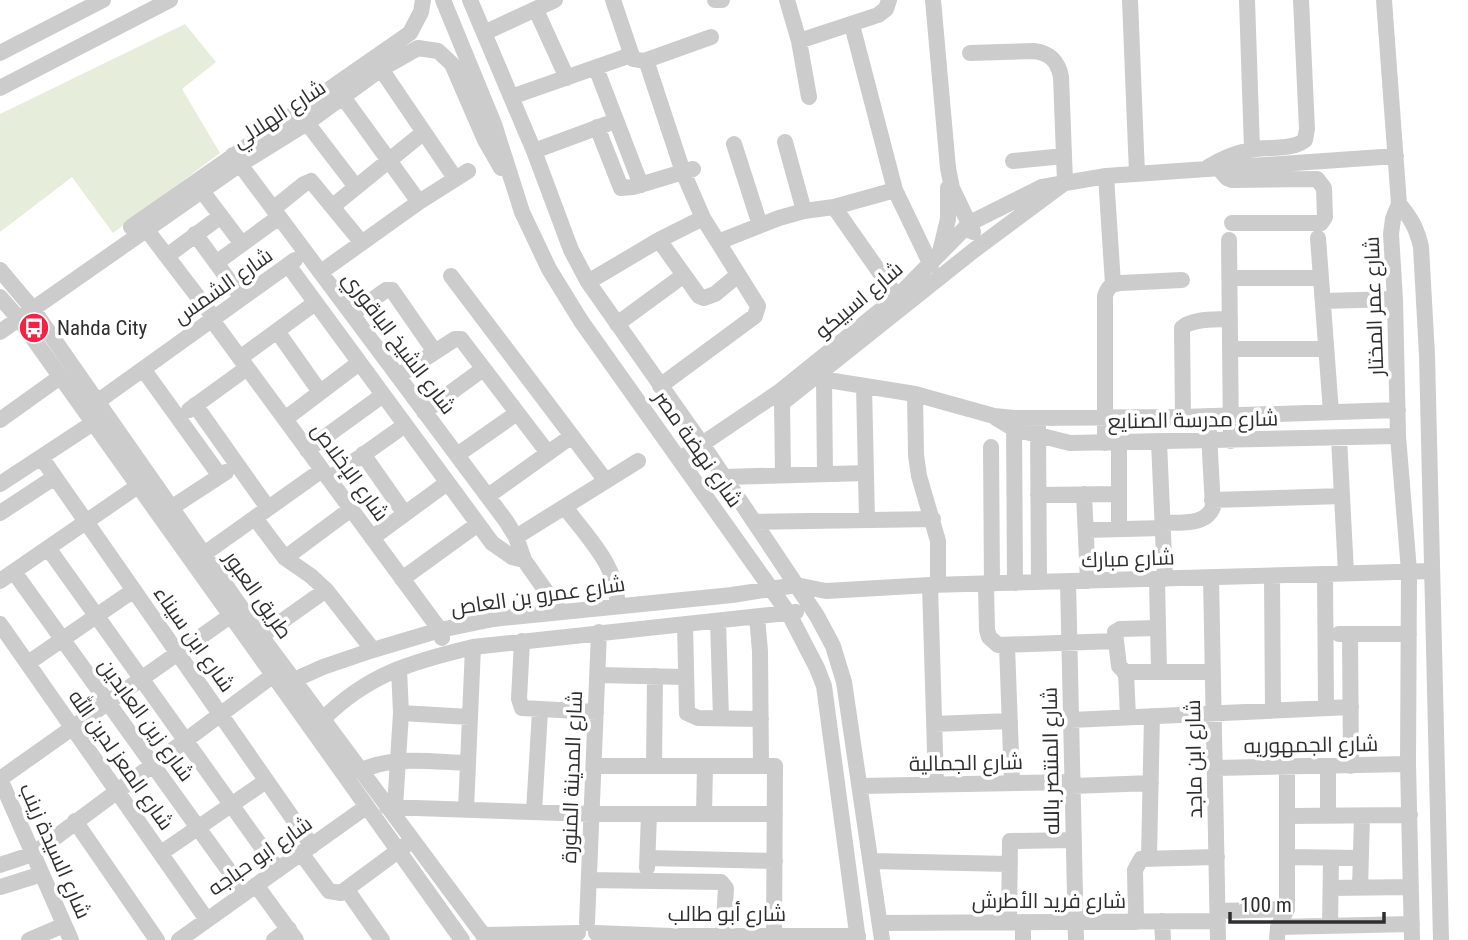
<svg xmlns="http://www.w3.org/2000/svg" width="1468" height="940" viewBox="0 0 1468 940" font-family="'Roboto Condensed',Cairo,sans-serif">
<rect width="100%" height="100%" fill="#fff"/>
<path fill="#e7eddb" d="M185 24 216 62 182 89 220 153 113 233 72 177 0 232V114Z"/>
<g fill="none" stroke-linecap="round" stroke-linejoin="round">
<path stroke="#ccc" stroke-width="16" d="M443 0 494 124 522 212 549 269 581 321 789 614 817 668 824 686 858 940
M470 0 534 151 571 250 588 282 702 444 817 616 833 646 844 682 882 940
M613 0 633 59 644 61 711 37
M715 0H722
M787 0 799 41 809 97
M933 0 948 168 952 188 973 232
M1130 0 1137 174
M1247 0 1252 149
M1384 0 1399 204 1393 219 1391 234 1395 299 1398 436 1409 571 1408 764 1412 940
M536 10 567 78
M852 25 895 190 931 265
M484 33 555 0
M799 41 878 15 886 9 889 0
M0 53 103 0
M970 53 1034 51C1050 53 1058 61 1061 77L1065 182
M646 60 683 172 703 218 758 306 755 316 660 386
M596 68 641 185
M381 69 455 178
M0 88 170 0
M343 97 419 202
M511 97 631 55
M307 123 356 187
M597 127 621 188 633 187 693 169
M785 142 804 211
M734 144 760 225
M534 151 607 124
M233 155 506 521 516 537 524 560 560 611
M1013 161 1064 156
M1208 167C1221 159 1235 153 1250 150 1266 146 1292 151 1305 140L1307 129 1301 0
M1219 169 1227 178 1232 180 1317 179 1324 188 1325 217 1321 223H1232
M1106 176 1113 284
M202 191 242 244
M1399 204C1411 218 1417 229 1421 247L1427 355 1441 940
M333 206 424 132
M834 207 897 297
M273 209 304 184 311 181 362 243
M131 227 410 33 421 12 423 0
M146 229 214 318
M195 234 242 298
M1318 238 1331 412
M659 240 699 296 704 298 715 294 738 275
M1229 240 1231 441
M718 242 779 218 804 211 834 207 895 190
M940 252 948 219V188
M167 256 221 216
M216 263 279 217
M288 265 492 543 512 557 524 560
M0 270 32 308 261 636 487 940
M321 272 419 202 468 171
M451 276 606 481
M1230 278H1321
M588 282 659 240 703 218
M0 297 20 320 462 940
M1323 301 1395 299
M352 314 386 290H392L435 352
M212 320 440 630 442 638
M617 324 684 275
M277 331 320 392
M0 332 239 165 307 123 381 69 418 48 438 51 452 64 485 140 501 168
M1231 349H1326
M240 358 315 303
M143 369 220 476
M398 376 455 339H461L548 453
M815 378 915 394 994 416 1014 418 1183 417 1398 410
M824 380 825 474
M864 386 867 520
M779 392 782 403 783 474
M915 394 916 455 919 476 938 541V585
M786 400 973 251 1063 184
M97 402 295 260
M195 405 268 508
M189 410 247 368
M424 412 483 369
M1183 417 1182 328C1192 318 1216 320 1230 319
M996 418 1014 429 1070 443 1398 436
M285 419 359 363
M0 420 60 377
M1014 420 1015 583
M1038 427 1039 582
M1339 438 1346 573
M1159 442 1165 579
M1105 443V296C1108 287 1111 284 1121 283L1182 280
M1119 443V529
M991 447 992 584
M307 450 383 395
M363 454 405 514
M457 455 517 413
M41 457 312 846
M680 459 779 392 897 297 970 223 1042 187 1106 176 1396 156
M724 477 866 473
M329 479 405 425
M0 484 93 423
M1084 494 1088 581
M1038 495 1119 494
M488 496 572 436
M1212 500 1342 496
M565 507C586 536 620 568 617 606
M171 508 226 472
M0 513 55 477
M255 518 285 558 311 576 326 590 373 650
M754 522 933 519
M1162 523C1180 522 1206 526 1213 507L1208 416
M1086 530 1163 528
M516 537 638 461
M372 538 447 483
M48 548 278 870
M204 554 322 470
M285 558 351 509
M14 572 245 893
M1325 574 1326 708
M1272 576 1273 710
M1211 577 1218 940
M402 579 478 524
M1157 579 1159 672
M0 581 138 486
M1068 581 1076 940
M986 584 987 630 989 637 998 645 1116 641 1119 666 1126 673 1128 717
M930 585 936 784
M757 617 760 651 761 766
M718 621 721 718
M0 624 207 920
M685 624 687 713 698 718 761 719
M1339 634H1409
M1350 634 1351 766
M261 636 326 590
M522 641 519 699 522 708 596 712
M1116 641 1115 632 1120 629 1158 628
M1007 645 1012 783
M28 663 134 590
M1124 672H1213
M598 675 685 677
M294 680 323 667 373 650 440 630 493 619 732 595 796 585 826 591 930 585 1432 571
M401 713 470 717
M322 720C368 674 411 662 473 647L796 612
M1071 720 1351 707
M934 724 1010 721
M594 766H775L774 936
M654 766 655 676
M1328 766V816
M1215 768 1408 764
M360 771C393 755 432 762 468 763
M0 779 230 616
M0 779 71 940
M860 786 1073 782
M1073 786 1151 783
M387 807 592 814H775
M395 807 401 713 399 669
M466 810 473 647
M534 812 540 711
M704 814 705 766
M1287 816 1410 815
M75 821 157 940
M161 853 266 781
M301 853 329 891 341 893 406 845
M1149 857 1152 716
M1287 857 1360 858
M648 858 775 861
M871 861 1010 864
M0 865 33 854 272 676
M647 868 649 814
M589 880 721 882 726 888 723 936
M256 885 296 940
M0 887 42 874
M1331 888 1411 887
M1360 888 1362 816
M347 890 382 940
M1218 911 1287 909
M1162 921 1163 940
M1009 922 1010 841 1074 840
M1136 922 1135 870 1141 859 1217 857
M587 923 599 632
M880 923 1218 921
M1330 926 1331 858
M1278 927 1412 924
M596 933 671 936H858
M483 935 578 933
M29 940 64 925
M179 940 366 807
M274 940 289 929
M1023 940V922
M1277 940 1278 927 1287 909V767"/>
</g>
<defs>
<g id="bus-disc" transform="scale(1.575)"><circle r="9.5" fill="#f52244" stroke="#fff"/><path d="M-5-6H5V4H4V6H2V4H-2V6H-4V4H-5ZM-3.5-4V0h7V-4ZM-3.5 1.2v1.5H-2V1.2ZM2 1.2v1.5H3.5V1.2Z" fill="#fff"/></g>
</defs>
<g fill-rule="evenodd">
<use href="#bus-disc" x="34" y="328"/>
</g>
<g text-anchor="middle" stroke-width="7" stroke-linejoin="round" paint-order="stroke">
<g font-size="21" fill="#2f2f2f" stroke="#fff">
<text transform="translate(279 114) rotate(-33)" y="7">شارع الهلالي</text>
<text transform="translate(223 286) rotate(-35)" y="7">شارع الشمس</text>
<text transform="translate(859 300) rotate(-40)" y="7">شارع اسبيكو</text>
<text transform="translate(1374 306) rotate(-92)" y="7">شارع عمر المختار</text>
<text transform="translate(399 343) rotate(53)" y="7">شارع الشيخ الباقوري</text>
<text transform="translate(1193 420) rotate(-1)" y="7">شارع مدرسة الصنايع</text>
<text transform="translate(698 449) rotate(55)" y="7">شارع نهضة مصر</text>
<text transform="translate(350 472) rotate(54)" y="7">شارع الإخلاص</text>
<text transform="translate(1128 559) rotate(-2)" y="7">شارع مبارك</text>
<text transform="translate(258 595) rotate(55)" y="7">طريق العبور</text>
<text transform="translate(538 596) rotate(-8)" y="7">شارع عمرو بن العاص</text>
<text transform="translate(194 639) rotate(55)" y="7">شارع ابن سيناء</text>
<text transform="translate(146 720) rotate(54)" y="7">شارع زين العابدين</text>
<text transform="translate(1311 745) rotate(-1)" y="7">شارع الجمهوريه</text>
<text transform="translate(1194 759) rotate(-91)" y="7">شارع ابن ماجد</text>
<text transform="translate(121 760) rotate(55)" y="7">شارع المعز لدين الله</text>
<text transform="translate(1051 761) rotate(-91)" y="7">شارع المنتصر بالله</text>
<text transform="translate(966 763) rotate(-1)" y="7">شارع الجمالية</text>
<text transform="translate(572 777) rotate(-88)" y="7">شارع المدينة المنورة</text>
<text transform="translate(55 851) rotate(66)" y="7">شارع السيدة زينب</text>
<text transform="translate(260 856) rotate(-35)" y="7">شارع ابو حباجه</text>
<text x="1049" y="908">شارع فريد الأطرش</text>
<text x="727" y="921">شارع أبو طالب</text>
</g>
<g font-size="21" fill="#2f2f2f" stroke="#fff" text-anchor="start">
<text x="57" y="335">Nahda City</text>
</g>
</g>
<path d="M1230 912v10h154v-10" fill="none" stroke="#2f2f2f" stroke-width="3.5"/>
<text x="1240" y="912" font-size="21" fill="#2f2f2f" stroke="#ffffff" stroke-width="5" paint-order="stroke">100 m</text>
</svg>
